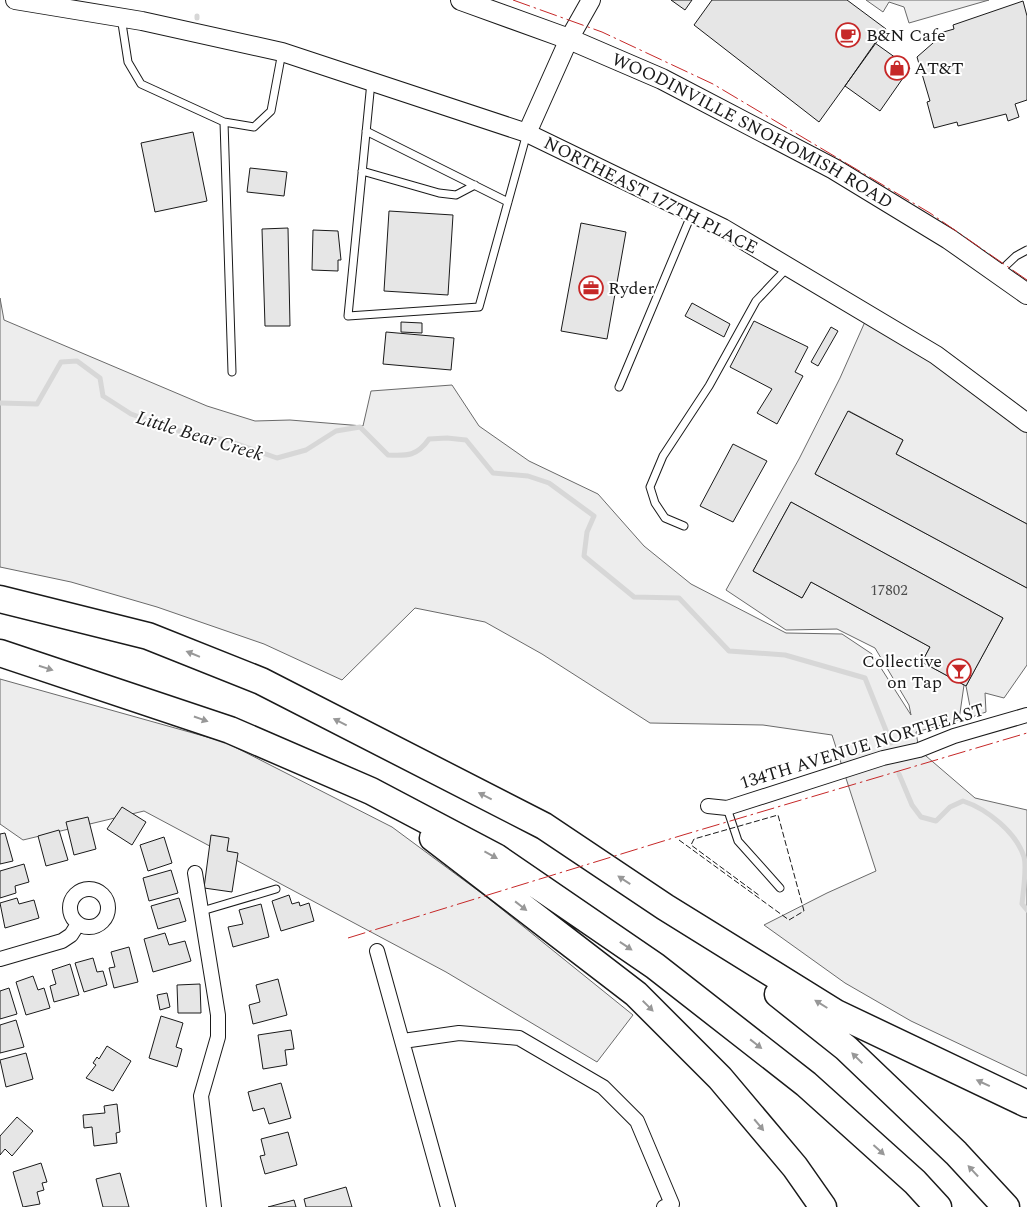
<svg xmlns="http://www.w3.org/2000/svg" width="1027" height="1207" viewBox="0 0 1027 1207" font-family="Spectral,serif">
<rect width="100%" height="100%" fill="#fff"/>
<path fill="#ededed" stroke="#6a6a6a" d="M866 0H989L909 23 904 7 889 2 883 12Z
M0 298 4 320 207 406 255 421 290 420 363 426 371 391 452 385 479 426 529 461 598 494 644 546 691 584 786 633 842 634 872 654 911 715 909 705 875 648 837 629 786 630 726 590 799 459 840 378 868 315 1027 423V524L896 454 903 440 849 411 815 474 1027 588V665L1004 698 985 693 986 712 972 717 966 686 1003 618 791 502 753 571 802 598 811 582 930 647 922 662 964 685 959 720 916 732 919 750 975 798 1027 810V1076L911 1021 845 983 764 925 827 893 876 871 832 735 763 725 650 723 542 654 485 622 415 608 342 680 264 644 157 607 71 582 0 567Z
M0 679 225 742 392 827 488 898 633 1015 597 1062 446 972 144 811 23 840 0 824Z"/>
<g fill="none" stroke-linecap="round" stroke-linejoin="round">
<path stroke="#d7d7d7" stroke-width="5" d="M197 18V16
M0 403 37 404 61 362 77 361 100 378 103 396 131 414 179 431 226 440 277 458 306 450 336 431 360 427 388 455C408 456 417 456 429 439L447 438 466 440 493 473 528 476 549 483 594 516 587 532 584 556 634 597 679 598 729 651 785 655 865 678 891 743
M899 774 912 805 921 817 936 821 950 807 963 801C987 809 1016 832 1024 857 1027 868 1023 892 1022 904L1027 910"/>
</g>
<path fill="#e6e6e6" stroke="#1a1a1a" d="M671 0H692L685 10Z
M712 0H847L886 29 819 122 694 25Z
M1023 1 1027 16V100L1015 104 1019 117 1008 121 1006 114 958 126 957 122 934 128 927 102 930 101 917 57 941 36 940 33 954 29 953 25Z
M875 43 910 68 880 111 845 86Z
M193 132 207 201 155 212 141 143Z
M250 168 287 172 284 196 247 192Z
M389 211 453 215 448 295 384 291Z
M581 223 626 232 607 339 561 331Z
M288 228 290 326H265L262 229Z
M313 230 338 231 341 260H338V271L312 270Z
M692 303 730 324 724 337 685 316Z
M754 321 808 347 795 372 803 376 777 424 757 413 772 389 730 367Z
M401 322 422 323V333L401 332Z
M831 327 838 331 818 366 811 362Z
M386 332 454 338 451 370 383 364Z
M848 411 903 440 896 454 1027 524V588L815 474Z
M733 444 767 461 733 522 700 506Z
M791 502 1003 618 966 686 922 662 930 647 811 582 802 598 753 571Z
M122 807 146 822 132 845 107 829Z
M88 817 96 849 74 855 66 822Z
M59 830 68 860 46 866 38 836Z
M5 833 13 861 0 864V834Z
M211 835 229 838 227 851 238 853 232 892 204 888Z
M164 837 172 863 148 871 140 845Z
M24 864 29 882 15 886 16 893 0 898V871Z
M171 870 178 893 149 901 143 878Z
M289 895 292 904 299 902 300 906 309 903 314 921 281 931 272 901Z
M17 898 19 904 34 900 39 918 5 928 0 903Z
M179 898 186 921 158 929 151 906Z
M261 904 269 937 233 947 228 927 243 924 239 910Z
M165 933 169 945 185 941 191 961 153 972 144 939Z
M129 947 138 982 114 988 109 968 115 967 111 952Z
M93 958 97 972 103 971 107 985 84 992 75 963Z
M70 964 79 995 54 1002 50 986 56 984 52 970Z
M33 976 38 990 44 988 50 1008 26 1015 16 982Z
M278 979 287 1015 253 1024 249 1005 260 1002 256 985Z
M200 984 201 1013H178L177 985Z
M9 988 17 1014 0 1019V991Z
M167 993 170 1007 160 1010 157 995Z
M161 1016 183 1023 176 1047 182 1049 177 1067 149 1058Z
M16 1020 24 1047 0 1053V1025Z
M291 1030 294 1049 285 1050 287 1065 263 1069 258 1035Z
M107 1046 131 1061 113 1091 86 1078 96 1065 93 1063 97 1057 99 1059Z
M26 1053 33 1079 6 1087 0 1060Z
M281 1083 291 1118 269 1124 264 1108 253 1111 248 1092Z
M117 1104 120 1132 116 1133 117 1143 94 1146 92 1127 84 1128 83 1115 105 1113 104 1106Z
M17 1117 33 1131 12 1156 5 1149 0 1155V1136Z
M288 1132 297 1165 265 1174 260 1156 265 1155 261 1139Z
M41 1163 47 1182 42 1183 44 1190 37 1192 40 1204 23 1207 13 1172Z
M120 1173 129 1207H103L96 1179Z
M346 1187 352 1207H306L304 1199Z
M294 1200 296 1207H268Z"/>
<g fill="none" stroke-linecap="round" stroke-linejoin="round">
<g stroke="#1a1a1a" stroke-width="9">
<path id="service" d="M121 17 128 62 141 84 224 122 232 372
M371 82 348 316 479 307 527 133
M224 122 254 127 271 111 282 52
M366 131 508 202
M362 171 439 193 456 195 475 185
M998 273 1016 256 1027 250
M619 387 692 213
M684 526 665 518 655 503 650 487 663 456 709 386 756 301 788 267
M727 808 738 841 780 888
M202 911 276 889"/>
</g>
<g stroke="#1a1a1a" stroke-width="16">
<path id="minor" d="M708 806 727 808 883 758 919 750 954 736 1027 715
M195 873 218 1015V1037L201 1096 214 1207
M70 908a19 19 0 1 1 38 0a19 19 0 1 1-38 0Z
M377 951 448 1207
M0 959 62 941 71 935 78 924
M403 1041 459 1033 519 1038 603 1087 637 1121 672 1204 664 1207"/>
</g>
<g stroke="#1a1a1a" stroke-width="20">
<path id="tertiary" d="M15 0 142 21 282 52 527 133 723 228 936 355 1027 423
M527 133 569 39 591 0"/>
</g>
<g stroke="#1a1a1a" stroke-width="22">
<g id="secondary">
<path id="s1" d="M461 0 569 39 662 79 834 169 949 239 1027 294"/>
</g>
</g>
<g stroke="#1a1a1a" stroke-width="29">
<path id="motorway" d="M0 599 148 636 261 681 544 826 665 907 836 1013 1027 1104
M0 653 230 730 371 791 496 857 655 966 806 1084 915 1182 938 1207
M433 838 636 994 720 1078 795 1167 823 1207
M778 994 846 1048 956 1153 1006 1207"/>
</g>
<use href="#service" stroke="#fff" stroke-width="7"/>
<use href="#minor" stroke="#fff" stroke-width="14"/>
<use href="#tertiary" stroke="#fff" stroke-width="18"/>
<use href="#secondary" stroke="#fff" stroke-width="20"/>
<use href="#motorway" stroke="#fff" stroke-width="26"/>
<path stroke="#1a1a1a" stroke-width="1" stroke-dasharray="6 2.5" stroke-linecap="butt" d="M679 840 789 920 804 911 778 815 694 839 691 845 760 896"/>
<path stroke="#c62828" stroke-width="1" stroke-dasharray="18 4 2.5 4" stroke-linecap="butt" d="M513 0 602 32 713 84 930 213 1027 280
M348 938 683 835 1027 733"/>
</g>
<defs><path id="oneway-solid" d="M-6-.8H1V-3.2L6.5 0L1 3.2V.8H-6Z" transform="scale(1.25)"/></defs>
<g fill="#989898">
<use href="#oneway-solid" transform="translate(193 654) rotate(-158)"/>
<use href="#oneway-solid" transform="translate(46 668) rotate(18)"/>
<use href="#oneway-solid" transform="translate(201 719) rotate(19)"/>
<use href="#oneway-solid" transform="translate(340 722) rotate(-153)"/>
<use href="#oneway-solid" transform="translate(485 796) rotate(-153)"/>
<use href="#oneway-solid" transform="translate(491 855) rotate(29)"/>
<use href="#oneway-solid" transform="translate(624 880) rotate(-147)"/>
<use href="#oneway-solid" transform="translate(521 906) rotate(38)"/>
<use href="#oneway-solid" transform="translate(626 946) rotate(34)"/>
<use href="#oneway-solid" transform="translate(821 1004) rotate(-148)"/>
<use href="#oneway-solid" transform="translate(648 1006) rotate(45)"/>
<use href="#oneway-solid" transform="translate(756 1044) rotate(38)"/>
<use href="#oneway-solid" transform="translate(857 1058) rotate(-136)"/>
<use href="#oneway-solid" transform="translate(983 1083) rotate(-155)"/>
<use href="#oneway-solid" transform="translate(759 1125) rotate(50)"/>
<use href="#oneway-solid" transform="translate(879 1150) rotate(42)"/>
<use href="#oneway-solid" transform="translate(973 1171) rotate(-133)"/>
</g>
<defs>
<g id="cafe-ring" transform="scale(1.25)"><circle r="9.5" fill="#fff" stroke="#c62828" stroke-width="1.5"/><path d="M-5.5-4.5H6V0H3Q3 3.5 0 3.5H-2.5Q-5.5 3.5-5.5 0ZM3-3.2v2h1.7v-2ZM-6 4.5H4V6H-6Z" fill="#c62828"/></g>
<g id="shop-ring" transform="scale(1.25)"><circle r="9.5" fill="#fff" stroke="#c62828" stroke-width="1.5"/><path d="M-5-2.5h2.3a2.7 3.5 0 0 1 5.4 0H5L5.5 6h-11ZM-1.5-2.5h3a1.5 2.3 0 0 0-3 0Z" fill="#c62828"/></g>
<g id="office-ring" transform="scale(1.25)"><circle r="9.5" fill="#fff" stroke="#c62828" stroke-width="1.5"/><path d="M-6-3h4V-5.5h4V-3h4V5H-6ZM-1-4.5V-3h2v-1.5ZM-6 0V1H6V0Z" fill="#c62828"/></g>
<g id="bar-ring" transform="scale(1.25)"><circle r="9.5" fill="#fff" stroke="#c62828" stroke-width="1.5"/><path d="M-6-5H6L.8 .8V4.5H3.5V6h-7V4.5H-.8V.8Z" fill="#c62828"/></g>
</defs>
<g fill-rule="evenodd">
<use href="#cafe-ring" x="848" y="35"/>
<use href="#shop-ring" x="897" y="68"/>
<use href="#office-ring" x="591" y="288"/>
<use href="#bar-ring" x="959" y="671"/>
</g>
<g text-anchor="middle" stroke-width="4" stroke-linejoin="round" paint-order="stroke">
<g font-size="15" fill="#4d4d4d">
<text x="889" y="595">17802</text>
</g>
<g font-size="18" fill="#1a1a1a" stroke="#fff" text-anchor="start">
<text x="866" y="41">B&amp;N Cafe</text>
<text x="914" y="74">AT&amp;T</text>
<text x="608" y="294">Ryder</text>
<text x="942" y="667" text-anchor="end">Collective<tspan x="942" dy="21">on Tap</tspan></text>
</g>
<g font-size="18" fill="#1a1a1a" stroke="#fff">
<text dy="6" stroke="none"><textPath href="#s1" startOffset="320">WOODINVILLE SNOHOMISH ROAD</textPath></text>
<text transform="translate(651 195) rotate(27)" y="6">NORTHEAST 177TH PLACE</text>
<text transform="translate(862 746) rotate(-17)" y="6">134TH AVENUE NORTHEAST</text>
</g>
<g font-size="19" font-style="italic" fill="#1a1a1a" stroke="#fff">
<text transform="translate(200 435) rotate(17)" y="7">Little Bear Creek</text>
</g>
</g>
</svg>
